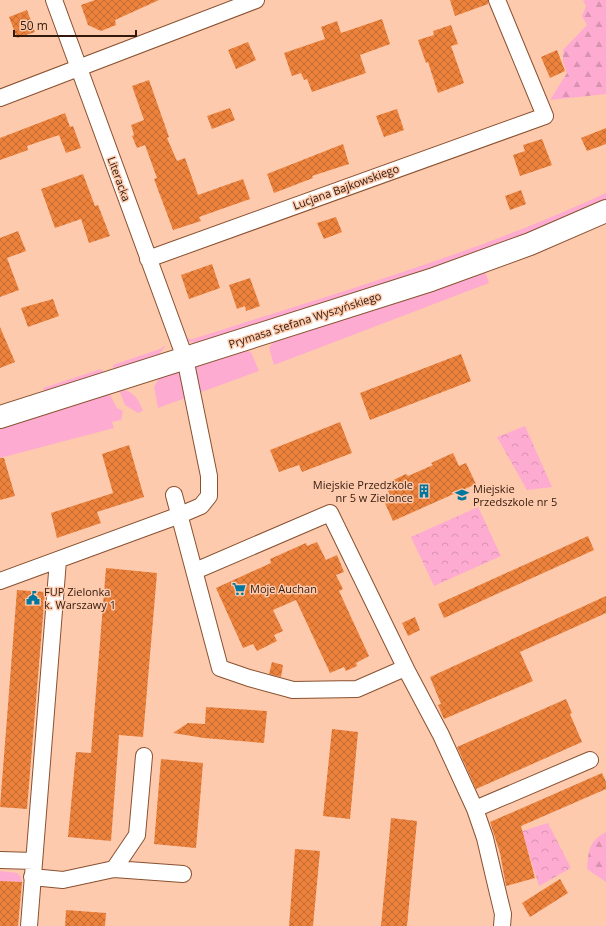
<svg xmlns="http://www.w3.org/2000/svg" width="606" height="926" viewBox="0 0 606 926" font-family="'Open Sans',sans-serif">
<defs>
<pattern id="forest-firs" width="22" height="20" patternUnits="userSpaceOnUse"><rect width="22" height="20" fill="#fdabd0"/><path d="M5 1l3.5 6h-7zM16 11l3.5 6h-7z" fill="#d993b1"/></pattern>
<pattern id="park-crowns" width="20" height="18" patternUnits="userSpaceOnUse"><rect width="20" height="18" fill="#fdabd0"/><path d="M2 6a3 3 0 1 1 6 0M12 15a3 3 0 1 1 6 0" fill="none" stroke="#d993b1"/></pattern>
<pattern id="building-cross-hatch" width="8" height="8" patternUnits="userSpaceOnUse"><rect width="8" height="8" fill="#ed823c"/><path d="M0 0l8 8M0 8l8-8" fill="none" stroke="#c16a31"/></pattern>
</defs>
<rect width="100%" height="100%" fill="#fecaad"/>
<path fill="#fdabd0" d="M606 193V200L534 231 436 268 199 343 189 342 184 339H193C332 294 473 255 606 193Z
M485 272 489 283 274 365 269 348 275 340Z
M166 345 157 357 114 370 113 365 160 349Z
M244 350 251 352 259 371 158 408 154 387 159 378Z
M101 369 104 373 45 392 43 388Z
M119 390C133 389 139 400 143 411L138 413 125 405Z
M109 393 117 408 123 411 121 420 112 422 114 428 0 458V428Z
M0 871 17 873 21 877 22 882 0 881Z"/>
<path fill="url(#forest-firs)" d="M583 0H606V94L550 100 567 73 563 61V50L587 25 582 16 586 6Z
M606 832V882L587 869C589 850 588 842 606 832Z"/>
<path fill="url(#park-crowns)" d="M525 426 552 487 527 490 497 437Z
M478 507 501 556 434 586 411 537Z
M548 823 571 868 539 886 522 831Z"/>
<path fill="url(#building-cross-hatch)" d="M95 0H159L115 20 116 25 101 31 88 25 81 5Z
M450 0H488V4L455 16Z
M27 10 35 32 17 38 9 17Z
M382 19 390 44 360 55 366 73 312 92 307 79 304 80 301 73 292 76 284 53 325 39 321 27 337 21 341 33Z
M451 25 458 44 451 46 464 83 438 93 428 62 426 63 418 40 434 35 433 31Z
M248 42 256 60 236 69 228 50Z
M557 50 565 71 550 78 541 57Z
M149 80 169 137 167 138 177 161 185 158 198 195 243 179 250 199 199 217 201 221 173 230 154 179 157 178 145 145 137 148 132 136 134 135 131 125 144 120 132 86Z
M230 108 235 120 212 129 207 116Z
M397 109 404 130 384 137 376 116Z
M65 113 70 127 73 126 81 148 66 153 59 135 27 146 28 150 0 160V138Z
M606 128V144L587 151 581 138Z
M542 139 552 165 520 176 513 155 525 151 523 145Z
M343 144 349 164 312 176 313 178 274 193 267 174Z
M83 174 95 206 98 205 110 236 89 243 81 219 55 228 41 189Z
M521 190 526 204 510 210 505 196Z
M336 217 342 232 324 239 317 223Z
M18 231 26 251 7 258 19 290 0 297V238Z
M212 264 220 288 189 299 181 275Z
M250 278 260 306 246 311 245 306 237 309 229 285Z
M53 299 59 316 28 327 21 308Z
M0 327 15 362 0 368Z
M461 354 471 381 370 420 360 393Z
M340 422 352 453 302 472 299 465 279 472 270 450Z
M129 445 144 497 97 512 101 523 57 538 51 513 113 493 102 454Z
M453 453 459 466 466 463 476 484 393 521 384 501 391 497 385 484 406 474 408 476 433 465 431 463Z
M0 458H4L15 496 0 500Z
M588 536 594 550 444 618 438 604Z
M317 542 326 560 337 555 344 572 336 575 343 589 339 591 369 656 356 663 357 666 346 671 344 667 330 673 296 600 273 610 283 631 274 635 277 641 257 651 253 644 243 648 216 588 271 563 270 559 306 543 307 546Z
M106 568 157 573 143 737 119 735 111 841 68 837 76 752 91 753Z
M17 590 45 592 27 809 0 807Z
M606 596V613L520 652 533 681 444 719 438 705 441 704 430 677Z
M415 617 420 630 408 636 402 623Z
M272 662 283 665 281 677 269 674Z
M566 699 572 713 570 714 582 742 476 789 457 747Z
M206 707 267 711 264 743 204 738 173 733 188 723 205 724Z
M332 729 358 732 350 819 323 816Z
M161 759 203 763 196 848 154 844Z
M602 773 606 782V789L521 826 535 878 506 886 500 853 490 822Z
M391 818 417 821 407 926H381Z
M295 849 320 851 313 926H289Z
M560 879 568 893 530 917 522 903Z
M0 881 22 882 18 926H0Z
M66 910 106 913 105 926H65Z"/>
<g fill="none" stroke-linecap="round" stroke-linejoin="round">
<g stroke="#895130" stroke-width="18">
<path id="minor" d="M0 98 256 0
M148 259 545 116 497 0
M174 495 220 668 249 678 293 690 357 689 405 668
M195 571 330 513 407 671 441 735 475 809 485 838 496 885 503 914 502 926
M0 581 180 515 201 506 209 496V476L185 358 54 0
M475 809 590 760
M0 860 34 861
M114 869 183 874
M32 877 63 880 114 869 137 835 144 756
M29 926 58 560"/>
</g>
<g stroke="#895130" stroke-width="24">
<path id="secondary" d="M0 417 431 280 530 244 606 211"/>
</g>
<use href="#minor" stroke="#fff" stroke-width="16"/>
<use href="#secondary" stroke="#fff" stroke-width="22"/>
</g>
<defs>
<g id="building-bare" transform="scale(1.08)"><path d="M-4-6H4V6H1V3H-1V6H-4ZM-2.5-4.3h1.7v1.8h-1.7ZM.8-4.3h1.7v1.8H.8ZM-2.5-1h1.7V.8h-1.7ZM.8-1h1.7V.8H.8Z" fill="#00779f" stroke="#fecaad" stroke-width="2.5" paint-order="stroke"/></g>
<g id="school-bare" transform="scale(1.08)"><path d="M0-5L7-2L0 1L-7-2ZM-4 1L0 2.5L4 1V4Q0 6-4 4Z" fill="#00779f" stroke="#fecaad" stroke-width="2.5" paint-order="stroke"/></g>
<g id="supermarket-bare" transform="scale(1.08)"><path d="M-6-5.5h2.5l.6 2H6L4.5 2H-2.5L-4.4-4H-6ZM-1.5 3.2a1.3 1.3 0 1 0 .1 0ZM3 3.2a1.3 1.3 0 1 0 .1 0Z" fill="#00779f" stroke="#fecaad" stroke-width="2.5" paint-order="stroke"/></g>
<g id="civic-bare" transform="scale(1.08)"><path d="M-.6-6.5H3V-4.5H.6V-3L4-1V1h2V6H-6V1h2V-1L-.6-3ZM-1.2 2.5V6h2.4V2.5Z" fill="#00779f" stroke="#fecaad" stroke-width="2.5" paint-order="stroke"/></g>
</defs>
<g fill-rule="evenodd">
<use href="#building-bare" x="424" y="491"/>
<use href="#school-bare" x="462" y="495"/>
<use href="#supermarket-bare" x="239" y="589"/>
<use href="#civic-bare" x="33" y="598"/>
</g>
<g text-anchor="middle" stroke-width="3" stroke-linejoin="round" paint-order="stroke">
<g font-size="11" fill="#311a0c" stroke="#fecaad">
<text transform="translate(119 179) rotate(70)" y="4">Literacka</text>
<text transform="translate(346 187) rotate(-20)" y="4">Lucjana Bajkowskiego</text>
<text transform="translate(305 320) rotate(-18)" y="4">Prymasa Stefana Wyszyńskiego</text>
</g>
<g font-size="11" fill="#311a0c" stroke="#fecaad" text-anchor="start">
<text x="413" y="489" text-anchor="end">Miejskie Przedzkole<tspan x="413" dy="13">nr 5 w Zielonce</tspan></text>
<text x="473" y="493">Miejskie<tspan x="473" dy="13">Przedszkole nr 5</tspan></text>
<text x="250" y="593">Moje Auchan</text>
<text x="44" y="596">FUP Zielonka<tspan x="44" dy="13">k. Warszawy 1</tspan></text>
</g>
</g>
<path d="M14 30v6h122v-6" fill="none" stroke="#311a0c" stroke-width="2"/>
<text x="20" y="30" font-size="12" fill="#311a0c" stroke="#fecaad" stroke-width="3" paint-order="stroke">50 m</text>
</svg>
